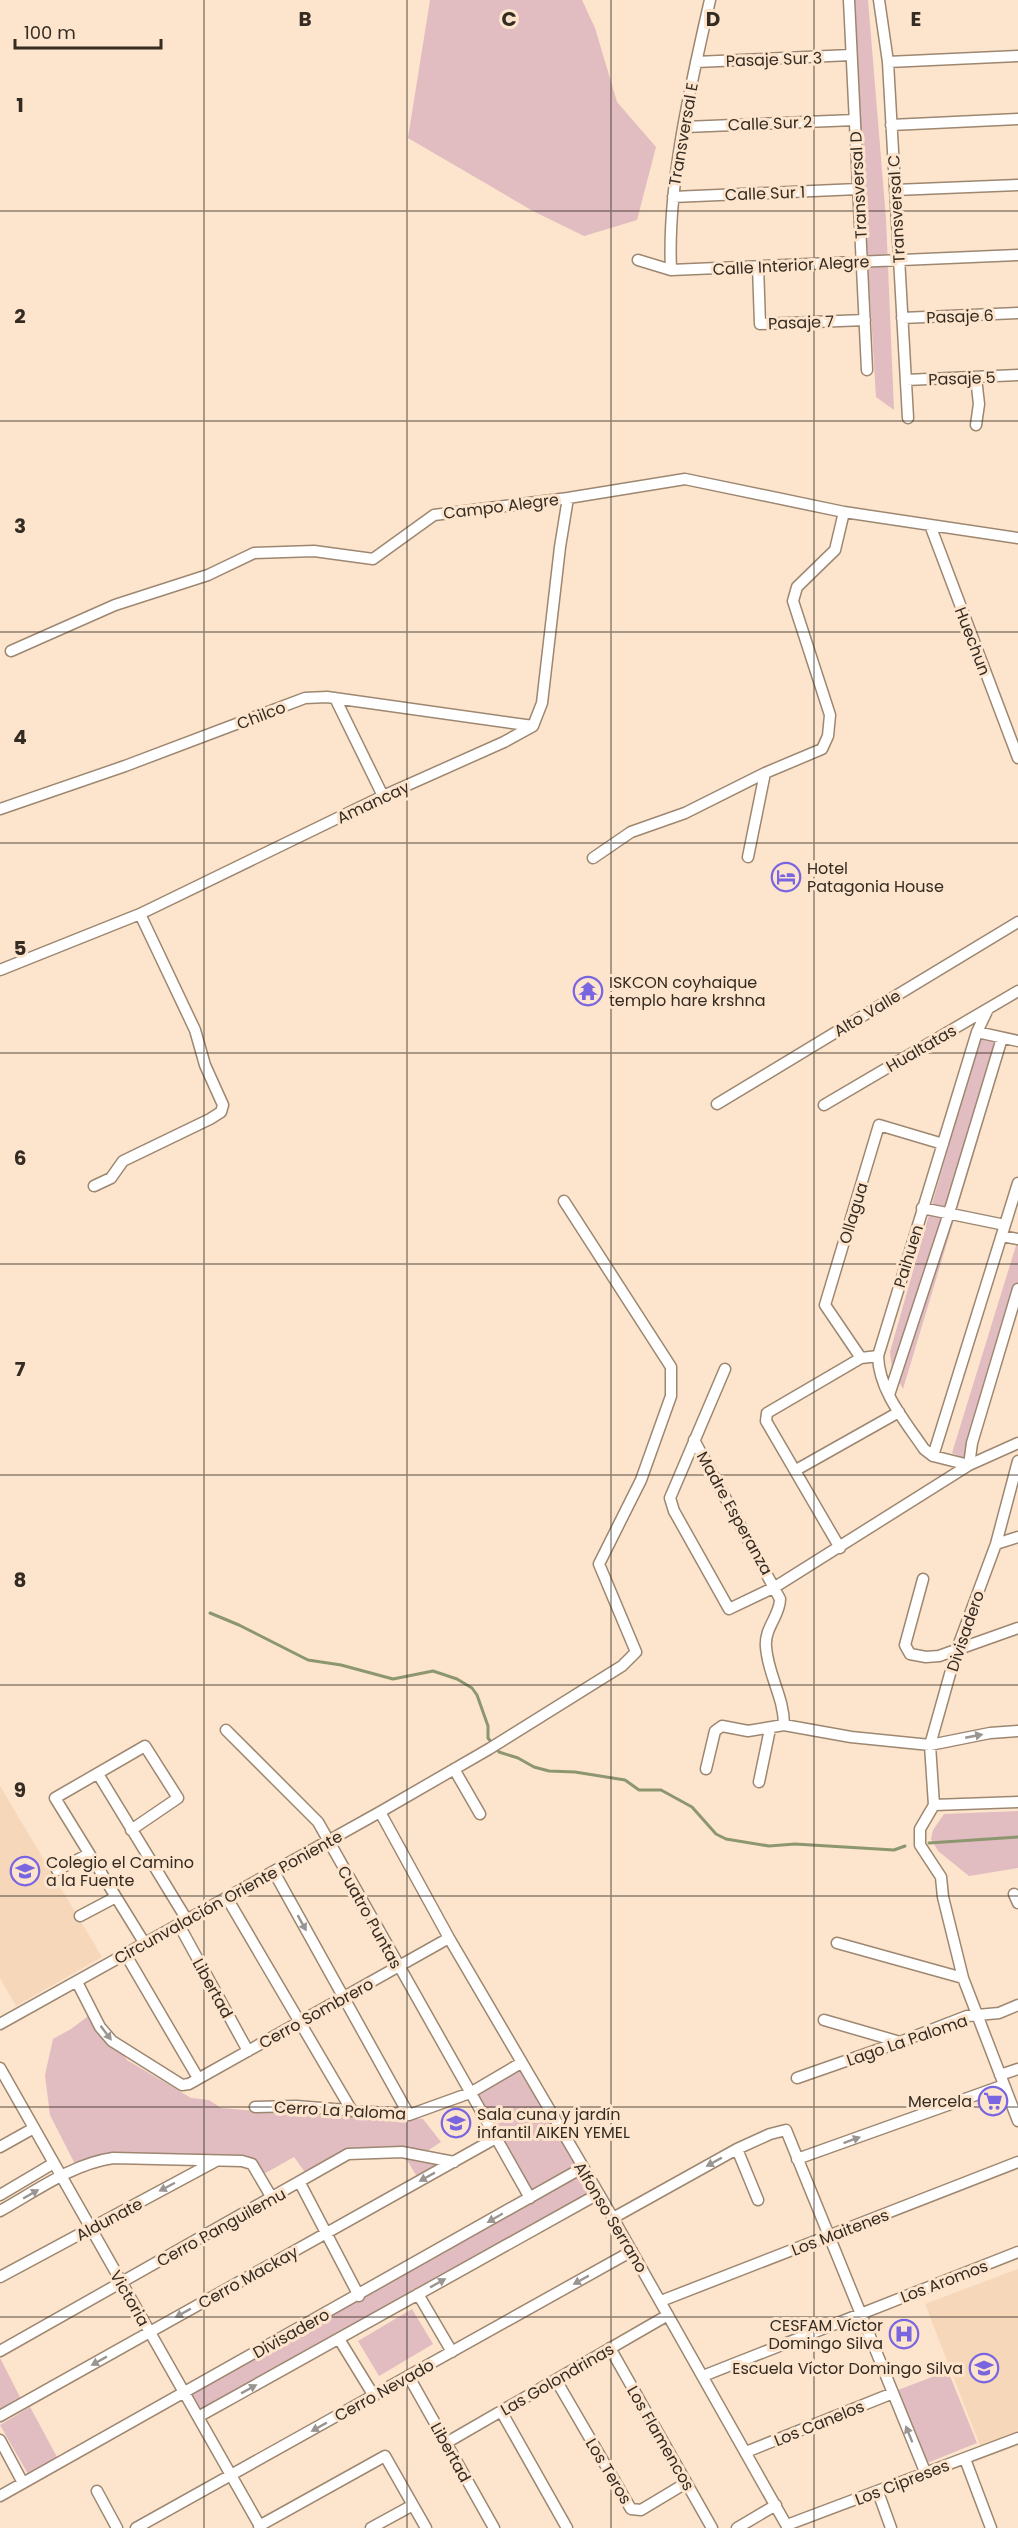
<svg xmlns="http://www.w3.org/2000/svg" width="1018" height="2528" viewBox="0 0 1018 2528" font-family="Poppins,sans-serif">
<rect width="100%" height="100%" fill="#fde4cc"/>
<path fill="#f6d7ba" d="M0 1786 102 1957 16 2006 0 1978Z
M1018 2269V2433L981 2448 925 2304Z"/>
<path fill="#e1bcc0" d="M430 0H582L595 28 617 102 656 147 637 220 584 236 533 211 408 138Z
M855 0H868L886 219 894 410 876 397 857 81Z
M981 1032 1008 1040 903 1389 892 1369 890 1352Z
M1018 1239V1297L968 1460 952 1453Z
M1018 1811V1868L969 1876 938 1851 931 1839 933 1830 944 1814Z
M95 2011 127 2060 191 2098 209 2100 221 2108 257 2111 305 2108 423 2119 441 2142 424 2153 350 2151 307 2175 294 2157 262 2175 253 2162 219 2155 75 2164 50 2115 45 2075 53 2039 71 2029Z
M519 2070 577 2166 530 2193 475 2094Z
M404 2155 446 2163 419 2180Z
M581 2174 592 2192 200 2413 189 2393Z
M412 2309 433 2344 379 2376 358 2341Z
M0 2358 21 2399 0 2410Z
M948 2371 977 2443 927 2463 898 2390Z
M30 2407 57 2457 28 2474 0 2425Z"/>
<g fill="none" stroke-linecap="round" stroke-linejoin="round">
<path stroke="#8c9770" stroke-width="3" d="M210 1613 239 1625 308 1660 341 1665 393 1679 433 1671 457 1679 472 1688 477 1695 488 1726V1738L499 1752 518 1758 534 1767 549 1771 575 1772 625 1780 639 1790H661L692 1807 716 1834 726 1839 769 1846 795 1844 894 1850 905 1846
M929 1843 1018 1837"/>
<g stroke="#9d8771" stroke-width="13">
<path id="minor" d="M849 0 867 370
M879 0 888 62 908 418
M696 62 851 55
M888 62 1018 56
M891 125 1018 119
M685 127 855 120
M895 190 1018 185
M673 197 858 189
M638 260 671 270 1018 255
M758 266 760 324 865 320
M671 270C667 184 691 84 710 0
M902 318 1018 313
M906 380 1018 375
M976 425 979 404 976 378
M930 525 1018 758
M11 651 115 605 208 575 254 553 314 551 373 559 434 515 568 498 685 479 844 512 1018 538
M335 698 383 796
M0 809 125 766 305 698 327 697 533 726
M748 857 765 773 822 749 828 736 830 715 793 601 797 587 835 550 844 512
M593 858 631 832 685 813 765 773
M0 970 140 914 383 796 504 742 533 726 542 703 560 547 568 498
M988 1009 977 1032 878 1356C879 1391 905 1421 924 1449L933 1456 969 1465 972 1443 1018 1289
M977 1032 1018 1041
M717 1104 1018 922
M824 1105 1018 991
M94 1186 111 1178 123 1161 210 1119 221 1112 223 1105 205 1065 195 1030 140 914
M922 1208 1005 1225
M1002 1236 1018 1239
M861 1358 825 1305 879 1125 943 1144
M725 1369 670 1498 674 1511 729 1609 775 1587 969 1465 1018 1443
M889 1395 949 1213 1002 1038
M694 1440 780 1599C780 1616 764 1628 766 1647 768 1675 784 1697 784 1725
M933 1456 1018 1183
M796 1470 899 1412
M996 1544 1018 1537
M840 1548 766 1421 767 1413 861 1358 878 1356
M923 1579 905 1645 910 1654 926 1657 939 1656 1018 1628
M226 1730 318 1822 530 2198
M454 1769 480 1814
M706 1769 715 1731 722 1726 748 1731 784 1725 851 1737 930 1745 990 1733 1018 1731
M98 1774 187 1920
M759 1782 770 1729
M934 1805 930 1745 957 1649 996 1544 1018 1461
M934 1805 920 1829V1845L941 1877 943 1897 963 1978 1018 2121
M934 1805 1018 1802
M380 1812 449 1938 613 2218 788 2528
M131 1830 178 1798 145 1746 55 1798 145 1944
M57 1870 89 1854
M274 1872 409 2115
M1014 1894 1018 1903
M227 1898 352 2111
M80 1916 116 1897
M179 1925 248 2051
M837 1943 963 1978
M126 1955 198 2078
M77 1982 100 2027 112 2041 182 2085 189 2084 449 1938
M824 2020 900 2042
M0 2024 380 1812 489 1749 622 1666 636 1652 599 1564 641 1480 671 1396V1367L564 1201
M0 2068 261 2528
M1000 2075 1018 2069
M797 2078 900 2042 967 2016 999 2013 1018 2005
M255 2107 296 2106 409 2115 470 2093 521 2063
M0 2147 34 2128
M737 2149 758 2200
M797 2159 1004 2085
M300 2183 359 2296
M0 2195 54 2163
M0 2211C36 2191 72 2164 113 2158L242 2161 252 2164 272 2198
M613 2218 737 2149 770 2134 786 2130 926 2474
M0 2277 216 2161
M418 2294 452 2352
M661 2301 1018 2162
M339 2339 374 2396
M610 2348 712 2528
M0 2351 348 2154 402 2152 454 2162
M703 2376 1018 2252
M409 2377 494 2528
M556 2380 631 2509 641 2510 686 2483
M501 2411 567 2528
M0 2416 496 2138
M198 2417 598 2194
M0 2440 23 2483
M446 2443 668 2315
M746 2452 893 2393
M965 2459 991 2528
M97 2491 117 2528
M878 2492 891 2528
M0 2496 582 2168
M787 2525 1018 2438
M259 2526 385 2456 426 2528
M136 2528 632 2251
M371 2528 413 2505
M737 2528 776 2505"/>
</g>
<use href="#minor" stroke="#fff" stroke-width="10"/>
</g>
<defs><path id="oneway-solid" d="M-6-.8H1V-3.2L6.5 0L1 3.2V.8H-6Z" transform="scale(1.5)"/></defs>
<g fill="#9a9590">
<use href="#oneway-solid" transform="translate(974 1736) rotate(-11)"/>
<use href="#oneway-solid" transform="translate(302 1923) rotate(61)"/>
<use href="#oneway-solid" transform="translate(106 2033) rotate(53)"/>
<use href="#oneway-solid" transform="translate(852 2140) rotate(-20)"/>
<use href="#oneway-solid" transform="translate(714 2162) rotate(151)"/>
<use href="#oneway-solid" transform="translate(427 2177) rotate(151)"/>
<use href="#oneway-solid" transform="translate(167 2187) rotate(152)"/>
<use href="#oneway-solid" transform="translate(31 2194) rotate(-30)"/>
<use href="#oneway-solid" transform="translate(495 2218) rotate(150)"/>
<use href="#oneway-solid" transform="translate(581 2280) rotate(151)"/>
<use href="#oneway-solid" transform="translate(438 2283) rotate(-29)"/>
<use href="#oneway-solid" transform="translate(183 2313) rotate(151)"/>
<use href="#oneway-solid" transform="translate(99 2361) rotate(151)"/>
<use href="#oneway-solid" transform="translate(249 2389) rotate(-29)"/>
<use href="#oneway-solid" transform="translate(319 2427) rotate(151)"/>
<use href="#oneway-solid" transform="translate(909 2434) rotate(-112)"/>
</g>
<path fill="none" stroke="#342b22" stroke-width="1.5" stroke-opacity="0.55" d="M204 0V2528M407 0V2528M611 0V2528M814 0V2528M0 211H1018M0 421H1018M0 632H1018M0 843H1018M0 1053H1018M0 1264H1018M0 1475H1018M0 1685H1018M0 1896H1018M0 2107H1018M0 2317H1018"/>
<defs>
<g id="hotel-ring" transform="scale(1.5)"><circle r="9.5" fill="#fde4cc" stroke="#7a65e0" stroke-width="1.5"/><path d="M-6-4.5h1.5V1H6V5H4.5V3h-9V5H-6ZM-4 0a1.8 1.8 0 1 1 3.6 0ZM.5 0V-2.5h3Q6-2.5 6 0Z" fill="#7a65e0"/></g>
<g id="temple-ring" transform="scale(1.5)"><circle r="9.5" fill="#fde4cc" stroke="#7a65e0" stroke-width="1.5"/><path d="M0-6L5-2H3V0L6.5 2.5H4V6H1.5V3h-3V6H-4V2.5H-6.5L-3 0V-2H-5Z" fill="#7a65e0"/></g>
<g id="school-ring" transform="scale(1.5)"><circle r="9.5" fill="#fde4cc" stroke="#7a65e0" stroke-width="1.5"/><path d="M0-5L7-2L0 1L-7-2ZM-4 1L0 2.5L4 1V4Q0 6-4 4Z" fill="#7a65e0"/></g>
<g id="supermarket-ring" transform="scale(1.5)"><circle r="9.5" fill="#fde4cc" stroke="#7a65e0" stroke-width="1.5"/><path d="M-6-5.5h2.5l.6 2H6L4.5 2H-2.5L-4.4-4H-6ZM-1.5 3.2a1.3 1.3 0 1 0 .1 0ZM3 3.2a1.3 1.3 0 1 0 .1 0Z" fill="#7a65e0"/></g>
<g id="hospital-ring" transform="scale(1.5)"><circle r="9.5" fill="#fde4cc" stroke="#7a65e0" stroke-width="1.5"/><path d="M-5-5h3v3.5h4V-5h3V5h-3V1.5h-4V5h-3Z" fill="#7a65e0"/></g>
</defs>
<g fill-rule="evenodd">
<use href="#hotel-ring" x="786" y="877"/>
<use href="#temple-ring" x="588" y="991"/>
<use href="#school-ring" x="25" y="1871"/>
<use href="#supermarket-ring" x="993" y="2101"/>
<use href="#school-ring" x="456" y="2123"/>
<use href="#hospital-ring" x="904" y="2334"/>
<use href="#school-ring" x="984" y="2368"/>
</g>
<g text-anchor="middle" stroke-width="6" stroke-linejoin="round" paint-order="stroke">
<g font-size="16" fill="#342b22" stroke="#fde4cc">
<text transform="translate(774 59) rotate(-2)" y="6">Pasaje Sur 3</text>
<text transform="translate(770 123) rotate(-2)" y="6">Calle Sur 2</text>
<text transform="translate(683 134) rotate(-80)" y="6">Transversal E</text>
<text transform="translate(858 185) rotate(-93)" y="6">Transversal D</text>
<text transform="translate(765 193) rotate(-2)" y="6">Calle Sur 1</text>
<text transform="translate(896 209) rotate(-93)" y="6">Transversal C</text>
<text transform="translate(791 265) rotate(-3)" y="6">Calle Interior Alegre</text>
<text transform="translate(960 316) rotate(-2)" y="6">Pasaje 6</text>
<text transform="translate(801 322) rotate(-2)" y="6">Pasaje 7</text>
<text transform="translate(962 378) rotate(-2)" y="6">Pasaje 5</text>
<text transform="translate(501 506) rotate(-7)" y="6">Campo Alegre</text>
<text transform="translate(973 641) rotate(69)" y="6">Huechun</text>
<text transform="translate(261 715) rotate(-21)" y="6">Chilco</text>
<text transform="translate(373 802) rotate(-25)" y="6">Amancay</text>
<text transform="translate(867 1013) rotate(-31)" y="6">Alto Valle</text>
<text transform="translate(921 1048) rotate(-30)" y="6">Hualtatas</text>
<text transform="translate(853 1213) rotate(-73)" y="6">Ollagua</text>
<text transform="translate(908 1256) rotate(-73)" y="6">Paihuen</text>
<text transform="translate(735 1513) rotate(61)" y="6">Madre Esperanza</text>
<text transform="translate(965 1631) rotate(-71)" y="6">Divisadero</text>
<text transform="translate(228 1897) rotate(-29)" y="6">Circunvalación Oriente Poniente</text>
<text transform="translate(370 1917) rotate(61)" y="6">Cuatro Puntas</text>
<text transform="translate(213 1988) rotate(61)" y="6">Libertad</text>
<text transform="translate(316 2013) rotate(-29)" y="6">Cerro Sombrero</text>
<text transform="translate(907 2040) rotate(-19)" y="6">Lago La Paloma</text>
<text transform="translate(340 2110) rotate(3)" y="6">Cerro La Paloma</text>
<text transform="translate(611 2217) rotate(59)" y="6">Alfonso Serrano</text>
<text transform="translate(109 2219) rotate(-28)" y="6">Aldunate</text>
<text transform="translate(221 2227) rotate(-29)" y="6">Cerro Panguilemu</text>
<text transform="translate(840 2232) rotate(-21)" y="6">Los Maitenes</text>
<text transform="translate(248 2277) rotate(-29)" y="6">Cerro Mackay</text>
<text transform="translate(944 2281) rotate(-21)" y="6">Los Aromos</text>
<text transform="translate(130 2298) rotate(60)" y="6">Victoria</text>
<text transform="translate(291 2333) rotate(-29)" y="6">Divisadero</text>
<text transform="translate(557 2379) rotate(-30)" y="6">Las Golondrinas</text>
<text transform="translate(384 2390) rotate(-29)" y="6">Cerro Nevado</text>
<text transform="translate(819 2423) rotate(-22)" y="6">Los Canelos</text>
<text transform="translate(661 2438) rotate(60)" y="6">Los Flamencos</text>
<text transform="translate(451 2452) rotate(61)" y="6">Libertad</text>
<text transform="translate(609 2471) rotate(59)" y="6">Los Teros</text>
<text transform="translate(902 2482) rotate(-21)" y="6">Los Cipreses</text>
</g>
<g font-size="16" fill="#342b22" stroke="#fde4cc" text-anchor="start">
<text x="807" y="874">Hotel<tspan x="807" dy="18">Patagonia House</tspan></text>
<text x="609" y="988">ISKCON coyhaique<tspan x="609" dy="18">templo hare krshna</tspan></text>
<text x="46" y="1868">Colegio el Camino<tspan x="46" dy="18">a la Fuente</tspan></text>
<text x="972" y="2107" text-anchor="end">Mercela</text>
<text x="477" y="2120">Sala cuna y jardín<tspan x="477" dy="18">infantil AIKEN YEMEL</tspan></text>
<text x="883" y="2331" text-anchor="end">CESFAM Víctor<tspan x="883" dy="18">Domingo Silva</tspan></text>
<text x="963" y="2374" text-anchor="end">Escuela Víctor Domingo Silva</text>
</g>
</g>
<g font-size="20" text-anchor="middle" font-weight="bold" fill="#342b22" stroke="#fde4cc" stroke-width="6" stroke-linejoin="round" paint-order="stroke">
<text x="305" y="26">B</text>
<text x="509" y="26">C</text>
<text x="713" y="26">D</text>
<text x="916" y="26">E</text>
<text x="20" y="112">1</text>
<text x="20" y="323">2</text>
<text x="20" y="533">3</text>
<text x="20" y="744">4</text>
<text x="20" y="955">5</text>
<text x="20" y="1165">6</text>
<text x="20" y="1376">7</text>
<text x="20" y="1587">8</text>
<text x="20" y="1797">9</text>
</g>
<path d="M15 39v9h146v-9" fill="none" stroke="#342b22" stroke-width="3"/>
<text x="24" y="39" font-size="18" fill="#342b22" stroke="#fde4cc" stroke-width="4.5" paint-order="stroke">100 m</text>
</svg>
